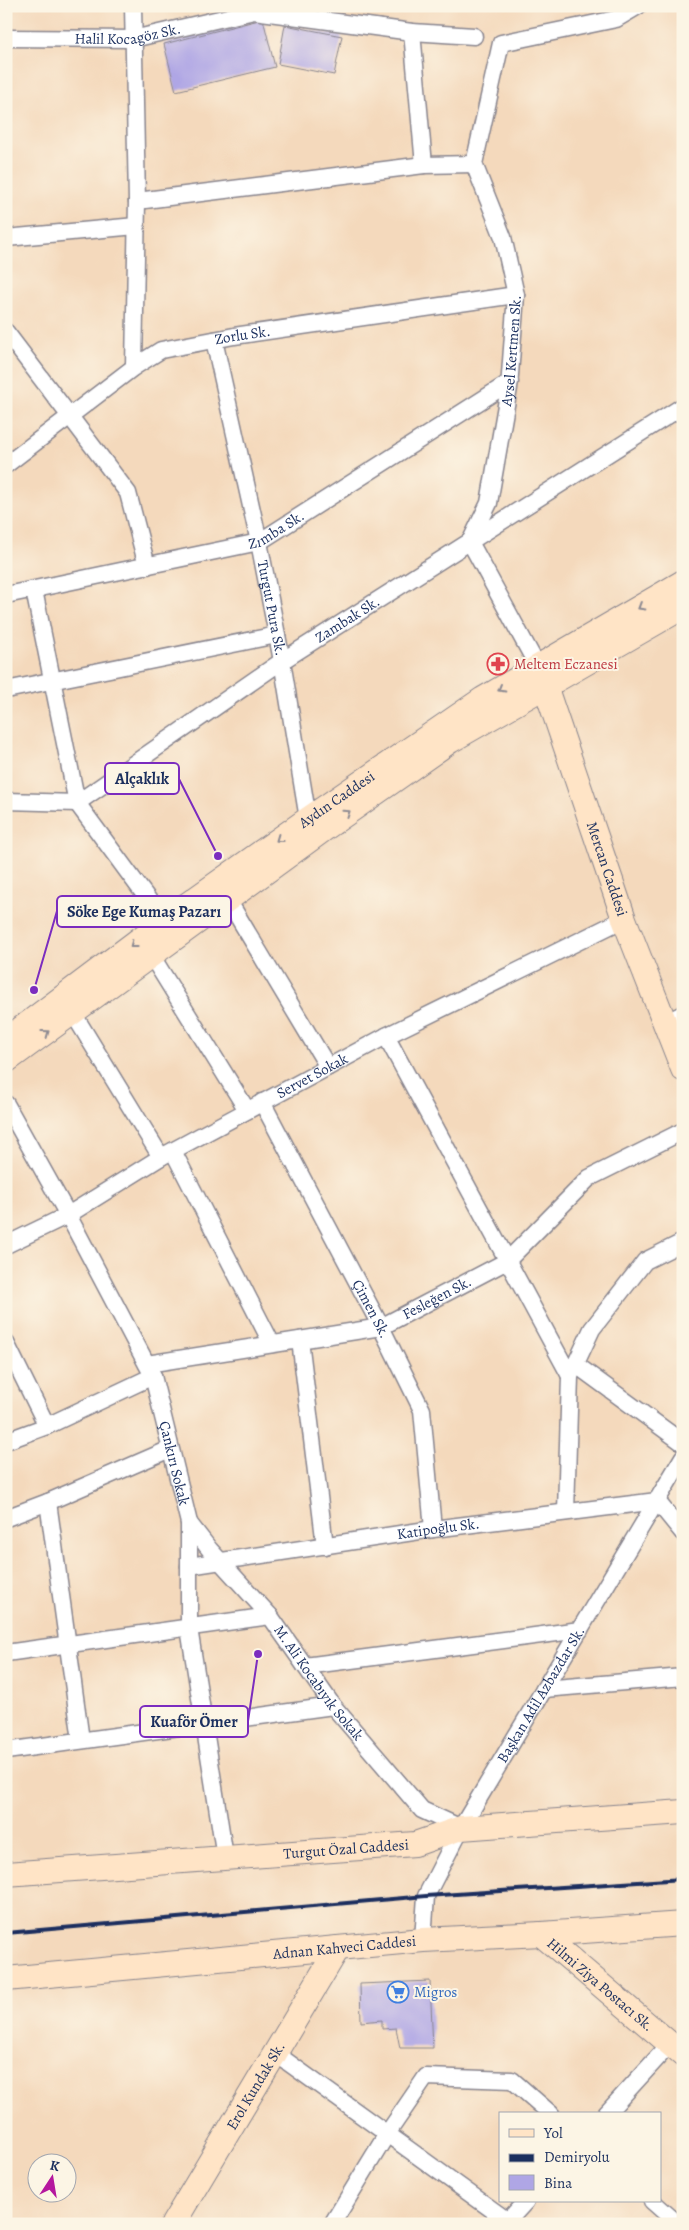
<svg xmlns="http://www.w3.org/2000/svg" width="689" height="2230" viewBox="0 0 689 2230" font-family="Alegreya,serif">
<rect width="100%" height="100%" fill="#fcf5e5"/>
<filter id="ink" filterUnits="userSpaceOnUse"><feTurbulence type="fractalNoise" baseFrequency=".02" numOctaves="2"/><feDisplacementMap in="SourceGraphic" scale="10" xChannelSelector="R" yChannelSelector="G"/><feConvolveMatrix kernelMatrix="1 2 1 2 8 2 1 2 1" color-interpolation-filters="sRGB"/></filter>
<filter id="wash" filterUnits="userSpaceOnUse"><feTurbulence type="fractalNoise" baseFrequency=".0096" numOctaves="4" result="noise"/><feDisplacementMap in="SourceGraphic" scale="20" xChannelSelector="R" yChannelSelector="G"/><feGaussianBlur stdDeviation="1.12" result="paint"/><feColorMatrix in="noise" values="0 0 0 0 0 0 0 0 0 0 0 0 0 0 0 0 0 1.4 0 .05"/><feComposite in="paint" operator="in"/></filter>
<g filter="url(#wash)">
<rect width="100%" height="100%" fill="#f4d9bc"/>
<g id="blocks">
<path fill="#afa6e5" d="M263 19 275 67 176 91 164 44Z
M285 25 342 36 334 75 278 64Z
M430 1981 433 2048H400L396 2028 382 2029V2020L361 2022 360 1984Z"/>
</g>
</g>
<g filter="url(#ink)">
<use href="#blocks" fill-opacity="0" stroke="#88848d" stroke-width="1"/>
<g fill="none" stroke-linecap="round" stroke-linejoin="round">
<g stroke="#88848d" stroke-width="19">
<g id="street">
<path d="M133 6 137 201 134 367"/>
<path d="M412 32 474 36"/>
<path id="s1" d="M6 38 133 39 254 11 412 32 424 165"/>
<path d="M137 201 424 165 474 164"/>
<path d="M6 238 136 226"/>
<path d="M6 332 128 493 147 566"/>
<path id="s2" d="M214 340 259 542 282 661 308 819"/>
<path id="s3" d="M6 465 134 367 161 350 234 336 516 295"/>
<path d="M34 590 77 803 164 921"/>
<path id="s4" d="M6 595 259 542 510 382"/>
<path id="s5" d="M538 667 470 542 489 503 509 388 516 295 503 237 474 164 501 43 616 19 638 6"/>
<path d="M6 690 277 635"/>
<path id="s6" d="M6 801 77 803 282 661 683 406"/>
<path d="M228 900 328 1067"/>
<path d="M151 955 247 1110"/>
<path d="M73 1013 161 1157"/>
<path d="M665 1023 683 1014"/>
<path d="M386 1036 570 1376"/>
<path id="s7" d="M262 1102 381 1327 422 1410 433 1529"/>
<path id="s8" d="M6 1104 68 1215 153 1376 189 1523V1628L225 1857"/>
<path d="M173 1151 272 1344"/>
<path id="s9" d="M6 1245 68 1215 161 1157 386 1036 624 919"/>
<path d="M300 1340 325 1546"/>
<path d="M6 1343 47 1426"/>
<path id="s10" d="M147 1364 381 1327 507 1261 589 1178 683 1131"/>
<path d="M575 1364 683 1443"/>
<path d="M6 1441 47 1426 153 1376"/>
<path d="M48 1502 81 1740"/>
<path d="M566 1512 570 1376 592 1329 645 1261 683 1242"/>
<path d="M6 1518 48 1502 170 1449"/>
<path id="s11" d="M189 1523 210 1550 270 1616 333 1706 422 1810 461 1828"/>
<path id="s12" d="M189 1566 433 1529 657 1501 683 1533"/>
<path d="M6 1653 270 1616"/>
<path d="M305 1666 580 1630"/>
<path d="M544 1689 683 1677"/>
<path d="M6 1751 333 1706"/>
<path id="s13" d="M423 1940 426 1896 461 1828 683 1457"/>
<path d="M275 2053 512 2224"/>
<path d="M606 2114 670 2044"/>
<path d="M652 2201 678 2224"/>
<path d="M332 2224 387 2134 426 2077 512 2080 551 2114"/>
<path d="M505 2224 526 2201"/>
</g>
</g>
<g stroke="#88848d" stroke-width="26">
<g id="secondary">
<path id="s14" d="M540 671 624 919 683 1069"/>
<path id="s15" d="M6 1040 164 921 308 819 483 699 683 582"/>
<path d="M6 1061 327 827 450 741 683 607"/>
<path id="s16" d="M6 1874 415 1844 461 1828 683 1812"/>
<path id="s17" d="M541 1934 683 2055"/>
<path id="s18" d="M6 1979 423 1940 541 1934 683 1924"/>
<path id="s19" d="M173 2224 338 1948"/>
</g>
</g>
<use href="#street" stroke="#fff" stroke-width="16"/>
<use href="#secondary" stroke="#ffe4c6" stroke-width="24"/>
<path stroke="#1b2f5e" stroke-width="4" d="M6 1933 426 1896 683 1879"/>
</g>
<defs><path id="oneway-chevron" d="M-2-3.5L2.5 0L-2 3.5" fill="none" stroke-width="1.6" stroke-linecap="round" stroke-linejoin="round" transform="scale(1.25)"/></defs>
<g stroke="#8d8a92">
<use href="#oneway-chevron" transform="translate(641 607) rotate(149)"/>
<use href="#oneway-chevron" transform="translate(501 689) rotate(150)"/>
<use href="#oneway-chevron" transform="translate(347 813) rotate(-35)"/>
<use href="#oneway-chevron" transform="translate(279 839) rotate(144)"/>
<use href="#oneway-chevron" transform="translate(133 945) rotate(143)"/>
<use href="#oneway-chevron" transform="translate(46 1033) rotate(-36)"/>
</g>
</g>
<defs>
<g id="pharmacy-ring" transform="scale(1.125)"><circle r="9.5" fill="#fcf5e5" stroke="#e0444e" stroke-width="1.5"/><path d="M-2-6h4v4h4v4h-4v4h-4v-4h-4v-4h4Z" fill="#e0444e"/></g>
<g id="supermarket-ring" transform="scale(1.125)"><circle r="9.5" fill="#fcf5e5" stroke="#3f7fe0" stroke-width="1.5"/><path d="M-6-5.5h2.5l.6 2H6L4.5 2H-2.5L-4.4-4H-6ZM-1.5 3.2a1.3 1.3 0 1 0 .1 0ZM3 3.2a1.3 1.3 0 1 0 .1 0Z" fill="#3f7fe0"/></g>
</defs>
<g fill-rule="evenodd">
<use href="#pharmacy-ring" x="498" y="664"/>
<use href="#supermarket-ring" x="398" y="1992"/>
</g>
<g text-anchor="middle" stroke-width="4" stroke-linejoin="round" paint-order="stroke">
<g font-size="15" fill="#1b2f5e" stroke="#fcf5e5">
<text dy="5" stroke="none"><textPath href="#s1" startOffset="122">Halil Kocagöz Sk.</textPath></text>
<text dy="5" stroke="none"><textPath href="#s3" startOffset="276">Zorlu Sk.</textPath></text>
<text dy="5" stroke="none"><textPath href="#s5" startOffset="340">Aysel Kertmen Sk.</textPath></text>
<text dy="5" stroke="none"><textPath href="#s4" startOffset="279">Zımba Sk.</textPath></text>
<text dy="5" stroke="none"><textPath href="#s2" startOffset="274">Turgut Pura Sk.</textPath></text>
<text dy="5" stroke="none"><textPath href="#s6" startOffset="398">Zambak Sk.</textPath></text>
<text dy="5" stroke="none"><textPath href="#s15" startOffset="409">Aydın Caddesi</textPath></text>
<text dy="5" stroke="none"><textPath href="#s14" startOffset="209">Mercan Caddesi</textPath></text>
<text dy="5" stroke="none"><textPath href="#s9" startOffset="350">Servet Sokak</textPath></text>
<text dy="5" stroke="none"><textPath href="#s10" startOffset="300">Fesleğen Sk.</textPath></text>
<text dy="5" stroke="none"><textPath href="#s7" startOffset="234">Çimen Sk.</textPath></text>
<text dy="5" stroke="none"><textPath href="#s8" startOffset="399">Çankırı Sokak</textPath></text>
<text dy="5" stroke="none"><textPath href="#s12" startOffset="252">Katipoğlu Sk.</textPath></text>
<text dy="5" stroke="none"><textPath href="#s11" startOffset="206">M. Ali Kocabıyık Sokak</textPath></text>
<text dy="5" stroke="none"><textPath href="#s13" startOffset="276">Başkan Adil Azbazdar Sk.</textPath></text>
<text dy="5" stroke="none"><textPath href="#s16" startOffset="341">Turgut Özal Caddesi</textPath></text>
<text dy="5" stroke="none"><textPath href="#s18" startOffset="340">Adnan Kahveci Caddesi</textPath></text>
<text dy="5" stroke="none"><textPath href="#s17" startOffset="78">Hilmi Ziya Postacı Sk.</textPath></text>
<text dy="5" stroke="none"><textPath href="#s19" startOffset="161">Erol Kundak Sk.</textPath></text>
</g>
<g font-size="15" fill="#be3a42" stroke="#fcf5e5" text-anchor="start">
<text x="514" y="669">Meltem Eczanesi</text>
</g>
<g font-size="15" fill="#366cbe" stroke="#fcf5e5" text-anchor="start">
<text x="414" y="1997">Migros</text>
</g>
</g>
<path fill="none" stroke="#7b2cbf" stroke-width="2" d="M218 856L179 779M34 990L57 911M258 1654L248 1721"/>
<g fill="#7b2cbf" stroke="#fcf5e5" stroke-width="2">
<circle cx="218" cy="856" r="5"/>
<circle cx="34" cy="990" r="5"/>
<circle cx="258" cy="1654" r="5"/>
</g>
<g fill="#fcf5e5" stroke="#7b2cbf" stroke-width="2">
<rect x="105" y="763" width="74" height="31" rx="5"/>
<rect x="57" y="896" width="174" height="31" rx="5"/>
<rect x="140" y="1706" width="108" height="31" rx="5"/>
</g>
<g font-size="16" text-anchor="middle" font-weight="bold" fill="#1b2f5e">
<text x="142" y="784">Alçaklık</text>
<text x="144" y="917">Söke Ege Kumaş Pazarı</text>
<text x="194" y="1727">Kuaför Ömer</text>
</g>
<rect width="689" height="2230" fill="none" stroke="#fcf5e5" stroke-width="25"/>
<rect x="499" y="2112" width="162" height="90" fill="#fcf5e5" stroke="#a2a6af"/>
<rect x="509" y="2129" width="25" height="8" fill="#ffe4c6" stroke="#a2a6af"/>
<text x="544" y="2138" font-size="15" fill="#1b2f5e">Yol</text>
<rect x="509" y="2154" width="25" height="8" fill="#1b2f5e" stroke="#a2a6af"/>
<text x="544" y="2162" font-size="15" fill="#1b2f5e">Demiryolu</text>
<rect x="509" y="2175" width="25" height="15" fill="#afa6e5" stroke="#a2a6af"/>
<text x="544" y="2188" font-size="15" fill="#1b2f5e">Bina</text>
<g transform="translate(52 2178) rotate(12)"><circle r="24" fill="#fcf5e5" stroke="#a2a6af"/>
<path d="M0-4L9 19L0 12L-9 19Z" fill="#b5179e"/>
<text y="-8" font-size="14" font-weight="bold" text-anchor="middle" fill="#1b2f5e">K</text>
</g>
</svg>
